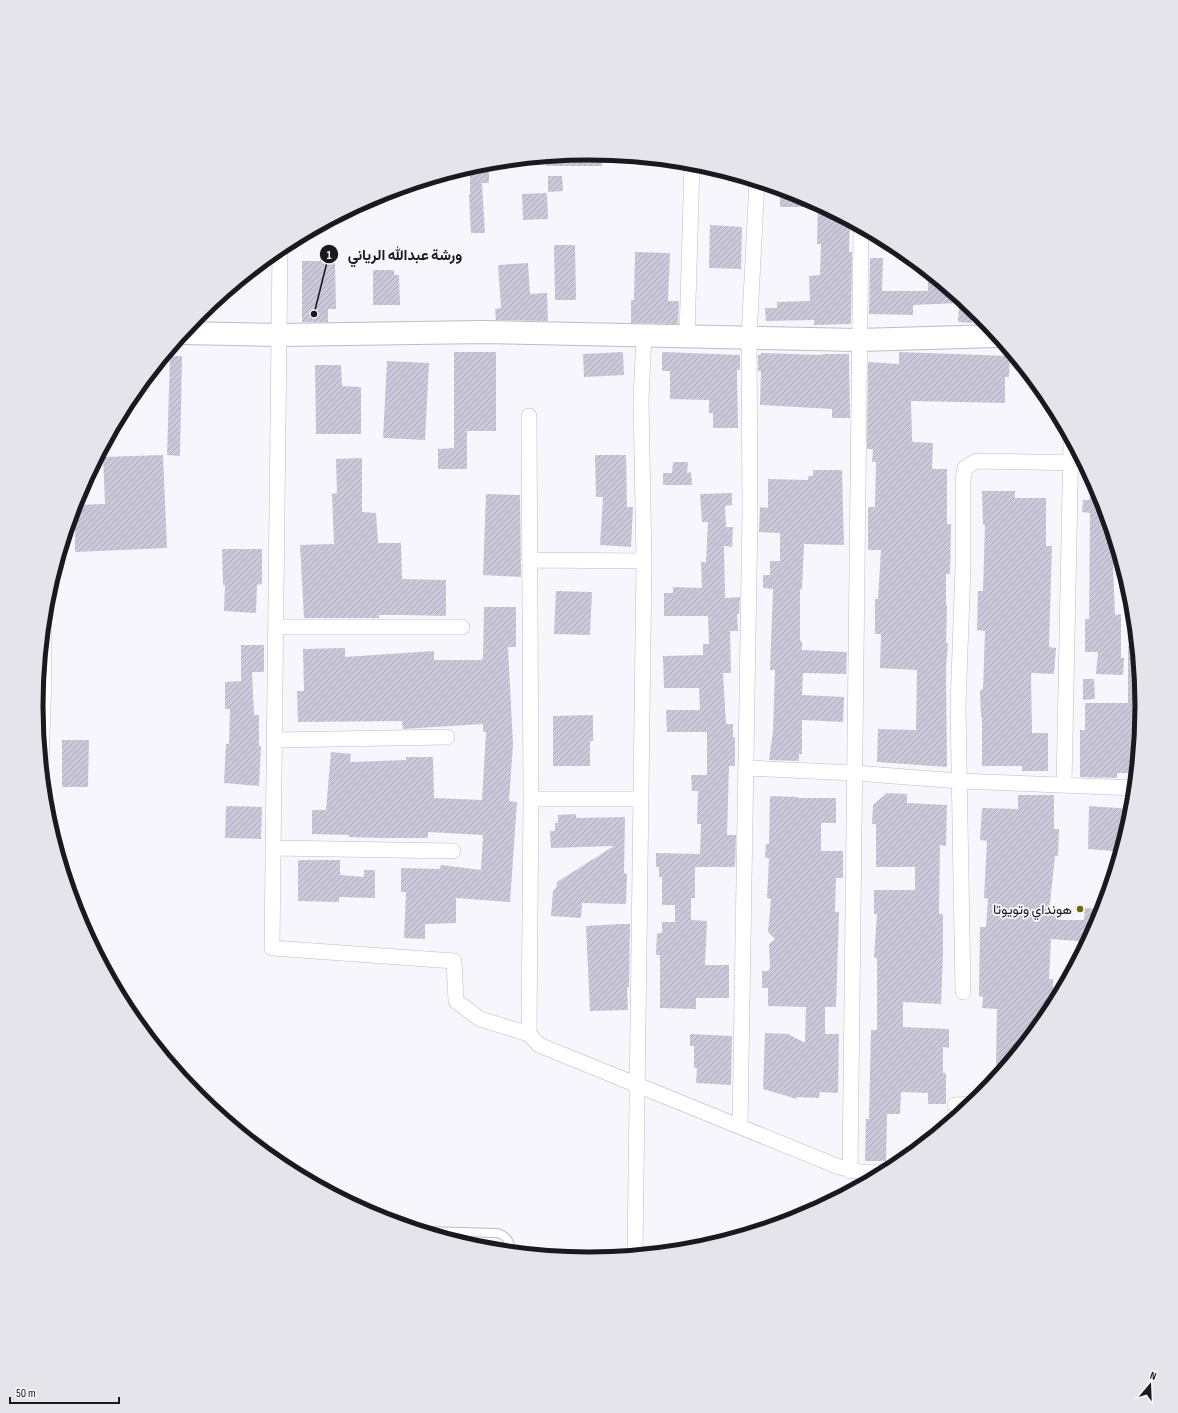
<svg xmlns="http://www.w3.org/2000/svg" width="1178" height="1413" viewBox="0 0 1178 1413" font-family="'Sofia Sans Condensed',Vazirmatn,sans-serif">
<defs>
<pattern id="building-hatch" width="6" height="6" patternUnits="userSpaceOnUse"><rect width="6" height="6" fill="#cac8d9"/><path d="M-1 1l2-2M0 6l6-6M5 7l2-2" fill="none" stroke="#adabba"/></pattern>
</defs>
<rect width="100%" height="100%" fill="#f6f6fc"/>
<path fill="url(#building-hatch)" d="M589 154 602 155V166H546V158Z
M489 168V183H482L485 233H471L469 195 470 194V169Z
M548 176H562L563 191 548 192Z
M780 189 801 196 850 223 849 252H852L851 324 814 325V320L766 321 765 308H777V302L810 301 809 276 820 275 821 244H817L818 207H780Z
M547 193 548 219 523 220 522 194Z
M710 225 742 227 741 269 709 268Z
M554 245H575L576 300H555Z
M635 252 670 253 668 301H679L678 324 631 323V300H634Z
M870 258H883L882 291H928V273L973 310 972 323 958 322 959 303 913 305V315L869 314Z
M302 261H335L336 309H328V322H302Z
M528 263 530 294 547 293 548 321 496 320 495 309 501 308 498 265Z
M373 270H394V275H399L400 305H373Z
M454 352H496V431H467V469H438V449L454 448Z
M623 352 624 375 584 377 583 354Z
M662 352 740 355V370H737L738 428H713V413H709V400L670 399V371H662Z
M899 352 1010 356 1009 377H1005V403L911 401 912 440 913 442 933 443 932 469H947V524H951L950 574H946V605H947L946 643H948L946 669 947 767 877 762 878 729 916 730 917 670 880 668 881 634H875V599H878L881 550H868V507H875L876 462H872L873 449H867L868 362 899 364Z
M761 353 822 355V354H849L850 418H832V409L760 405 761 371H758V355H761Z
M170 356H182L180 456 167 455Z
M387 361 429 363 425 440 383 438Z
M315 365H341L342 386 361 387V434H316Z
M163 455 167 548 75 552V505L105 504 103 457Z
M595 455H626L627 507H633L631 547 600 545 603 497H596Z
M362 458V512L376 513 378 543H401L402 579 446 580V616L406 615H379V618H304L300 545 334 544 332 494 337 493 336 459Z
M673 462H688L687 473 691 472 692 485H663V473H672Z
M813 470H842L844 545 804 544 802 590 800 589V641H802V650L847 652 846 674 803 673 802 695 844 697 843 722 802 720V754H799V761L769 760 773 731 775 670H770L773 589 763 588V575H770V561H780V533L759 532 760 507 768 508V479L808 480V476H813Z
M1091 479 1100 495 1117 553V565H1113L1115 615 1121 614V658H1124L1123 675 1096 674 1098 652H1085V619H1089L1090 513 1082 512 1083 500H1090Z
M982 491H1015V498H1046V546H1052L1049 647 1056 648 1054 674 1031 673 1032 733H1048V771H1022V766H982V717H981L980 690 983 689 985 631 977 630 978 591H983L985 525H983Z
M732 493V505L725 506 726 527H733L732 547 724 546 725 598 740 597 739 614H737L738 631H730L731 673H723L726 724H733V737H735V766H729L727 835H736L735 867H695V898H691V920L707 921 705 965H729V998H696V1009L660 1008V955H656L657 933H662V922H675V905H662V877H659V867H656V853L700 854 701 824H697L698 791H692L691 775H707V732H667L666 710H700L699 688H664L663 656 703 655V644H709L708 616H664V593H673V587L702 588 701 562H706L708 522H702L700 494Z
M486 494 520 495 521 577 483 575Z
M222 549H262V584L257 585 256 613 224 611 225 585H223Z
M556 591 592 592 590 635 554 634Z
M484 607H516V647H508L513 744 509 801 517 802 510 902 456 898V923L425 924V939L404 938 406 892H401V868L440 869 441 865 481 870 483 835 428 832V838H381L349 837V835L312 834V810H326L331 752 351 754 350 762 406 760V757H433L434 798 482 800 486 732H483V724L403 729 402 721 298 722 297 691H304L303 649 345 648V657L434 651V660H481L483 658Z
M241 645H264V672H252L254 715H259V746H261L259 786 224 783 226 744H229L230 709H225V682L241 681Z
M1128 646H1136L1142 707 1135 773H1117V778L1080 777V730H1085V703H1128Z
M1083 679H1094L1095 699 1083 700Z
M593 715V741H590V766H553V716Z
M62 740H89L88 787H62Z
M887 793 907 794V803L947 805 946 846 940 845 939 914H943V953L941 1004 903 1002V1027L949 1029V1048L943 1047V1073H946V1104H928V1093L901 1092 900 1114H887L886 1161H865L866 1119H869L871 1030H877V958H874L877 914H874V890H915V867H876V824H872L873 805Z
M1018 795H1054V829H1059L1058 856H1055L1049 912H1059V920H1084L1085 908 1103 909 1100 918 1078 959V941L1051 939 1049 979H1053V1006L1049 1014 1006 1066 996 1065 997 1009 982 1008 983 997 979 996 980 927H986L988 899 984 898 987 841 980 840 982 808 1018 809Z
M770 796 798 797V798H836V823H821V851H843V878H836L835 912H839L836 1007H825V1034H839L838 1093 820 1092 819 1098 797 1097V1099L763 1089 765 1033 788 1034 805 1043 806 1007 768 1006V988H762V971H769L770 967 769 944 775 939 768 932 771 899 767 898 769 858H765L766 844H769Z
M226 806 262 807 261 839 225 838Z
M1089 806 1132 809 1121 849H1114V851L1088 849Z
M576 814V818L625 817 624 873 627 874 626 904 582 903 581 918 551 916 553 891 556 888 557 882 614 846 551 848 550 831H555V823H558V815Z
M298 860H340V875L364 877V870H375V898L339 897V902L298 901Z
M620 924H630L629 987H627L628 1010 590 1011 586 926Z
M690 1034 732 1036 731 1085 696 1083 697 1068H694V1046H690Z"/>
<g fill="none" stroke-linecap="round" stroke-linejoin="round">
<g stroke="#bcbbcb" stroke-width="10">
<path id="lane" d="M423 1231 497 1233C508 1236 509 1242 512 1252"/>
</g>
<g stroke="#bcbbcb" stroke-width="16">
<path id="street" d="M280 248 272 948 454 961 456 1001 480 1019 529 1034
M687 336 692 164
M529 416 531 799 529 1034 539 1045 839 1167 861 1172H886
M531 560 644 561
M276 627H462
M275 740 447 737
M41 761 44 679V625
M747 768 855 773 959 781 1134 788
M1064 785 1071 441
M531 799H641
M274 848 453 851
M963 992 958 706 963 568V480L965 468 976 461 1083 463
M955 1105 972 1104
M740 1126 750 513 749 337 757 182
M850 1171 861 228
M635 1255 644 561 641 400 644 335"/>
</g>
<g stroke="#bcbbcb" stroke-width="24">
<path id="secondary" d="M184 333 279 335 483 332 859 340 997 336"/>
</g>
<use href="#lane" stroke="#fff" stroke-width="8"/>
<use href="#street" stroke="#fff" stroke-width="15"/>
<use href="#secondary" stroke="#fff" stroke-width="22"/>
</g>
<circle fill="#6a6a07" stroke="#f6f6fc" stroke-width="1.5" cx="1080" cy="909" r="4"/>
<g text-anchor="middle" stroke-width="3.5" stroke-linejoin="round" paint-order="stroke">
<g font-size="14" fill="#1a191f" stroke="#f6f6fc" text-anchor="end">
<text x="1072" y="914">هونداي وتويوتا</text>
</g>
</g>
<path d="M0 0H1178V1413H0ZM43 706a546 546 0 1 1 1092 0a546 546 0 1 1-1092 0Z" fill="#e4e4ea" fill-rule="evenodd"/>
<path fill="none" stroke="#1a191f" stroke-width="5" d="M43 706a546 546 0 1 1 1092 0a546 546 0 1 1-1092 0Z"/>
<path fill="none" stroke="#1a191f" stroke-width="1.5" d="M314 314L329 254"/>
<g fill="#1a191f" stroke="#f6f6fc" stroke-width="1.5">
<circle cx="314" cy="314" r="4"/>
<circle cx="329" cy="254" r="10"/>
</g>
<g font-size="12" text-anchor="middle" font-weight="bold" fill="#fff">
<text x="329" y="259">1</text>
</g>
<g font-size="15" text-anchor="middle" font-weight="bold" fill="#1a191f" stroke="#f6f6fc" stroke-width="3.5" stroke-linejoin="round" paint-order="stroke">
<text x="405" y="260">ورشة عبدالله الرياني</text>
</g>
<g transform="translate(1150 1385) rotate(19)" stroke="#f6f6fc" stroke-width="3" paint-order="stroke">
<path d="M0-3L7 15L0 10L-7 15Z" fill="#1a191f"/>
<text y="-6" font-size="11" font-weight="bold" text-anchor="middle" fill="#1a191f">N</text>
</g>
<path d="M10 1397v6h109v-6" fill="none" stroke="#1a191f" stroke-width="2"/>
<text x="16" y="1397" font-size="12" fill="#1a191f" stroke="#f6f6fc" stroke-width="3" paint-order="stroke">50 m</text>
</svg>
